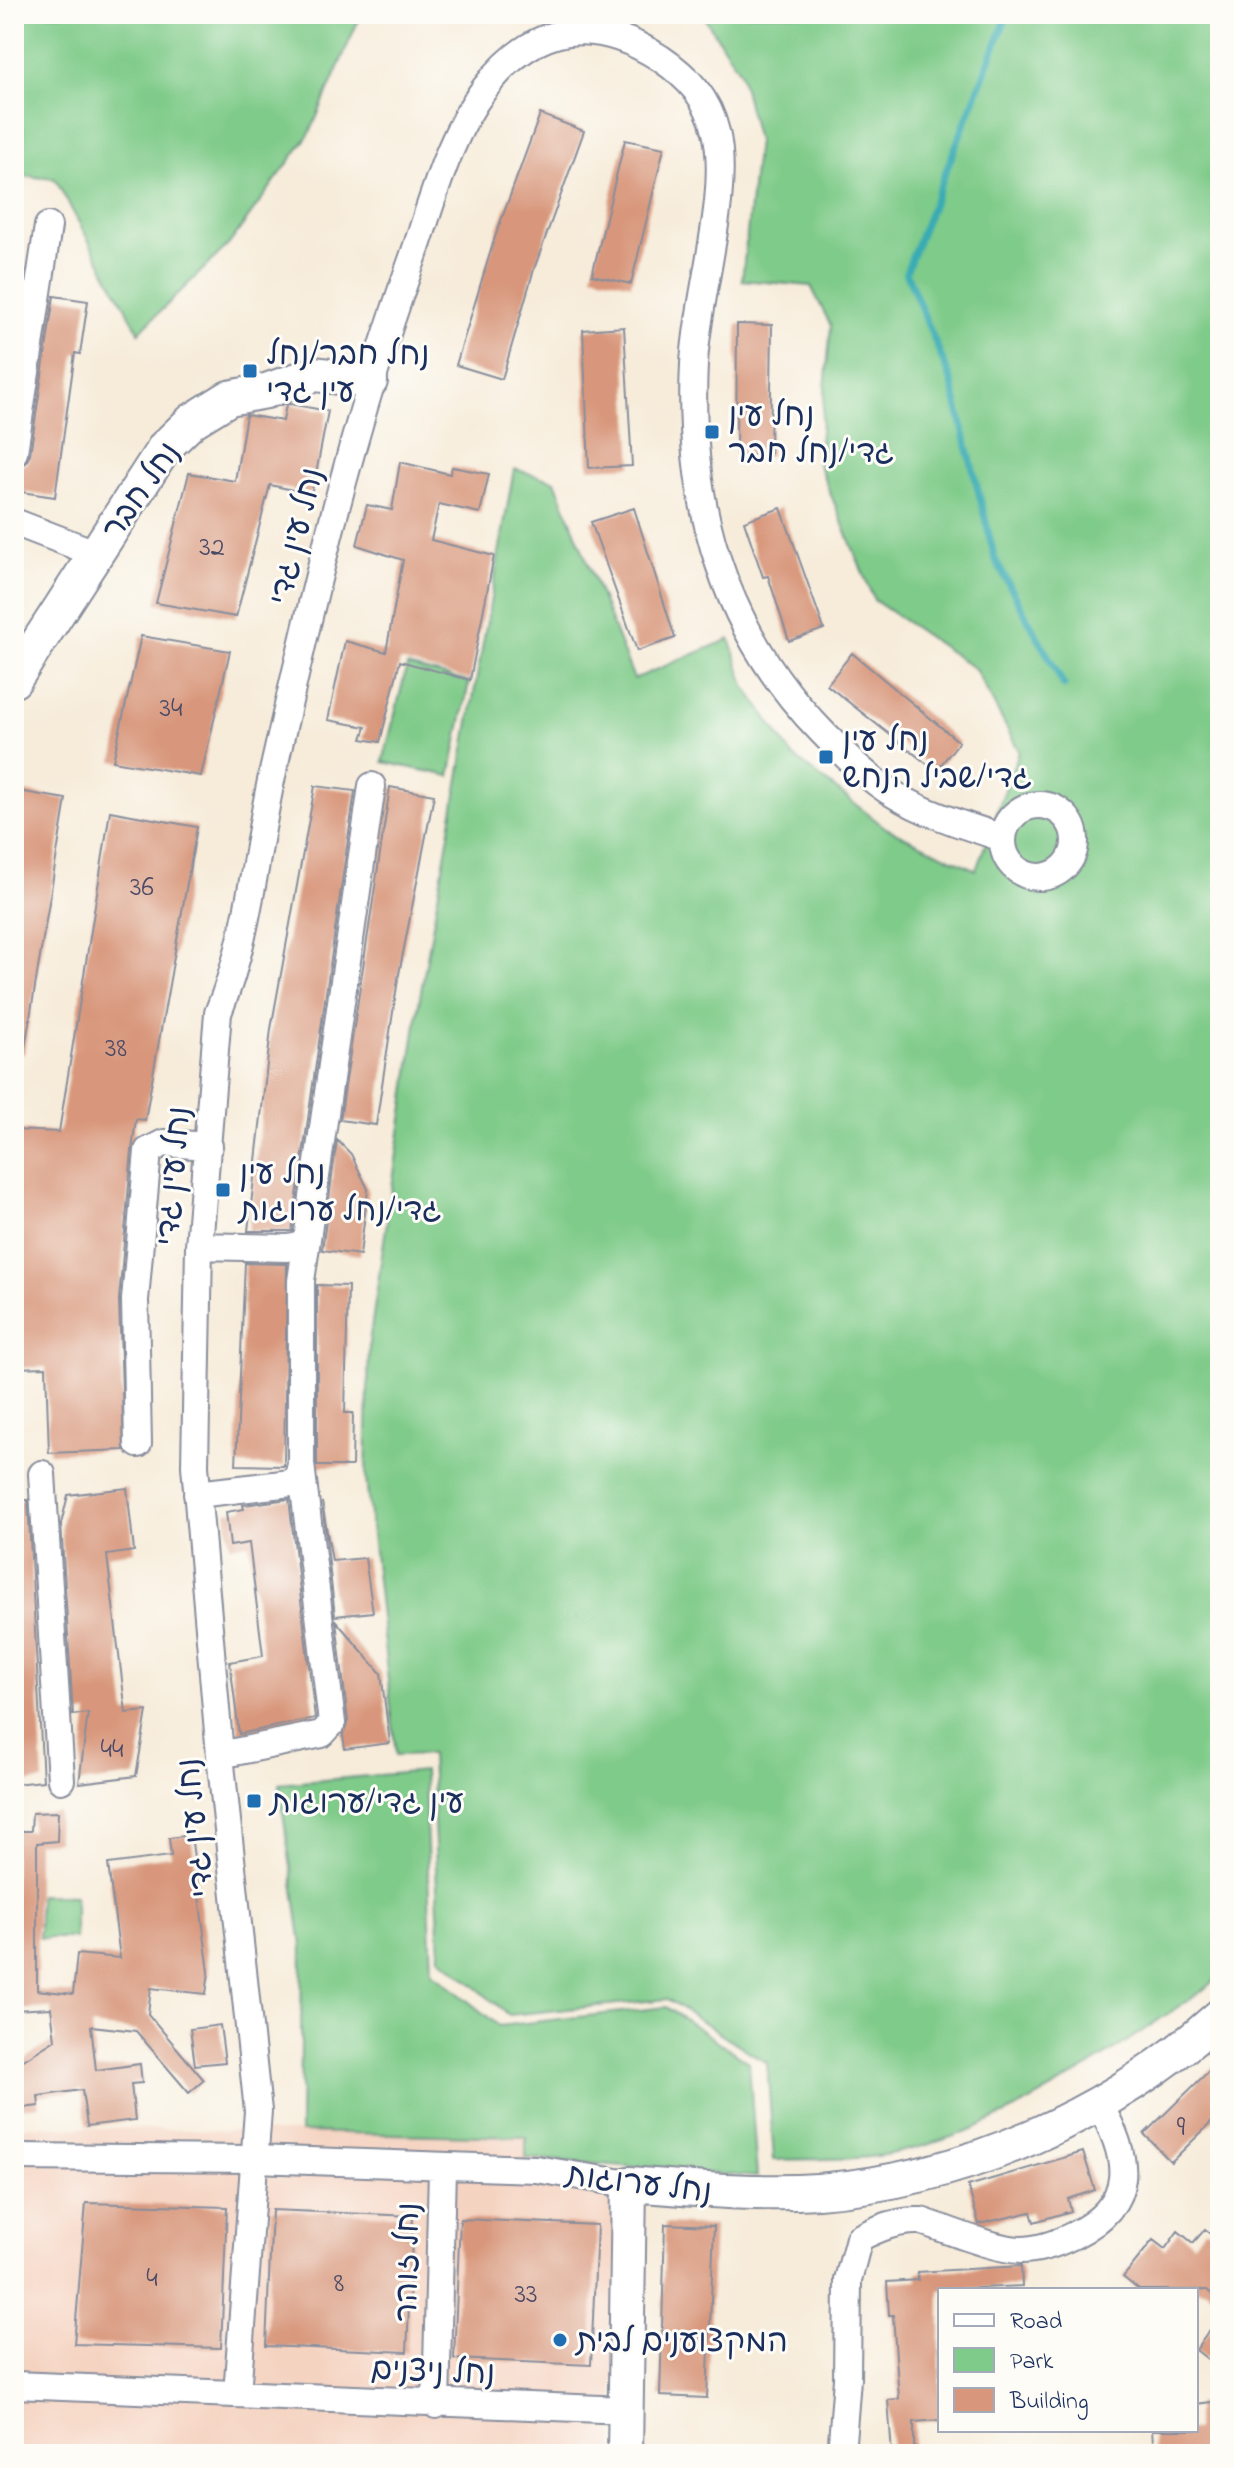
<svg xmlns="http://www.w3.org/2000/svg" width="1234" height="2468" viewBox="0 0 1234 2468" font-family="'Indie Flower','Playpen Sans Hebrew',sans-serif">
<rect width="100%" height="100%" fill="#fdfcf7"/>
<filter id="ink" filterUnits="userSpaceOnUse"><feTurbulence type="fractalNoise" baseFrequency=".0125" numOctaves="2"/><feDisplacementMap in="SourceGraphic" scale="16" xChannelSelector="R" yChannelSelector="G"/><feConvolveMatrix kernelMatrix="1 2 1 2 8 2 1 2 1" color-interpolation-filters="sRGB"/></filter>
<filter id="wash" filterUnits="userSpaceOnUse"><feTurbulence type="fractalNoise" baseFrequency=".006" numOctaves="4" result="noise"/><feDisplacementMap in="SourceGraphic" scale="32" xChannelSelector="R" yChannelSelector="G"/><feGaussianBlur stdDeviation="1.8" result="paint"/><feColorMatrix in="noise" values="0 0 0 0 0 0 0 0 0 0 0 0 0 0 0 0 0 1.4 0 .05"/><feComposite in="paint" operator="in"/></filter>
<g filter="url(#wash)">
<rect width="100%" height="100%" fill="#f7ecda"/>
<path fill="#f5d3c1" d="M14 2126 526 2137V2158L598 2164 597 2190 618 2193 613 2454H14Z"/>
<path fill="#7fcb89" stroke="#4d7d74" stroke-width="2" d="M14 14H361L310 133 229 244 139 332 55 179 14 175Z
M702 14H1220V1975L1202 1991C1104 2055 1003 2135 884 2155 849 2161 810 2158 774 2160L767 2063 667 1999 509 2015 440 1957 431 1754 396 1755 366 1479 369 1343 420 997 514 469 555 481 634 679 730 639 745 686 793 756 886 828 976 870 1019 751 975 669 874 600 818 463 831 326 811 286 742 280 757 141 740 72Z
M407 666 469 682 450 776 383 762Z
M424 1771 432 1972 499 2026 666 2007 749 2062 757 2177 526 2158V2137L300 2132 302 1945 279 1784Z
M39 1895 75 1896V1938H39Z"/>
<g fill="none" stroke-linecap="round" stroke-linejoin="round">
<path stroke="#39abb3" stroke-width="7" d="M1008 14 906 272 951 380 995 559 1064 685"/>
</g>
<g id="blocks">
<path fill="#d8977c" d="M540 114 584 131 534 269 502 379 456 365 495 237Z
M625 140 664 148 631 284 592 275Z
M54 296 88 301 80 354 75 353 55 497 14 491V468L26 463 30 454Z
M737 324 772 325 770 456 736 455Z
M624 327 632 466 589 468 583 330Z
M290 404 328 411 316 474 311 494 270 485 236 617 156 603 189 473 235 481 246 415 283 421 286 405Z
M400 462 450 474 452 467 489 474 480 513 439 504 431 540 494 556 470 680 400 661 380 742 362 739 366 727 328 720 345 641 386 652 403 560 357 545 367 505 392 510Z
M634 508 675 638 637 651 591 522Z
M781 508 824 629 789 641 768 576 763 577 744 521Z
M141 636 230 651 201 776 113 761Z
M852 653 959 742 936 771 827 685Z
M315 786 355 791 292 1231H248L271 1029Z
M390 787 434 795 398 979 376 1125 340 1120Z
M18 791 66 799 24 1054 14 1053V816Z
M110 811 197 827 145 1120 136 1119 132 1150 119 1300 124 1450 49 1453 46 1367 14 1368V1130L59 1132Z
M337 1140 351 1154 368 1189 360 1255 322 1250Z
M245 1263 287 1264 284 1466 236 1465Z
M317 1285 348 1286 345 1413H353L352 1466H317Z
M127 1488 134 1551 107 1555 126 1713 147 1711 136 1776 79 1783 88 1713 73 1715 61 1524 68 1495Z
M289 1499 315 1718 239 1734 230 1662 263 1656 249 1543 230 1546 226 1512 244 1509 243 1505Z
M14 1500H28L43 1781 14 1784Z
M322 1502 332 1561 365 1558 373 1612 335 1616Z
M336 1621 381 1673 390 1743 345 1749 343 1735 348 1721Z
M58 1812 57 1841 37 1843V1990L73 1994 77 1954 120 1958 108 1864 171 1856 169 1838 191 1835 209 1972 206 1994 151 1988 148 2014 204 2080 189 2093 136 2031 91 2026 96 2070 140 2064 142 2083 131 2084 135 2120 87 2126 82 2090 38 2096 39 2106 14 2109V2066L55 2040 51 2008 14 2010V1831H31L32 1813Z
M220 2025 225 2062 195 2065 190 2029Z
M1220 2060V2114L1171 2162 1144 2134Z
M1083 2152 1095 2190 1068 2199 1071 2211 1034 2222 1031 2212 979 2224 968 2186Z
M86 2203 227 2207 221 2348 74 2344Z
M272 2210 413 2216 407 2352 266 2346Z
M460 2219 597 2225 591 2365 454 2359Z
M665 2224 714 2226 707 2398 660 2396Z
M1205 2229 1220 2241V2284L1212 2294 1207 2290H1139L1123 2277 1153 2240 1165 2249 1178 2231 1193 2243Z
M1021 2266 1022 2286 940 2290V2420L914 2422V2454H892L888 2400 899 2399 893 2315H889L887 2282 918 2280 917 2272Z
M1220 2315V2369L1196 2350Z
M1220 2401V2454H1154L1152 2430H1196V2404Z"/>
</g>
</g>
<g filter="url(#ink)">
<use href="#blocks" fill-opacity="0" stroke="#898e9c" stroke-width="2"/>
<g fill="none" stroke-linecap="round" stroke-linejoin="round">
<g stroke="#898e9c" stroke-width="30">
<path id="minor" d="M14 452 48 226
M14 522 97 554
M1003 841a36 36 0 1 1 72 0a36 36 0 1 1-72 0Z
M199 1246 287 1248 300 1246 307 1238
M138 1444 135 1300 148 1151 164 1143 209 1146
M42 1474 61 1780
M197 1494 291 1483 298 1477 301 1464
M220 1755 322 1734 332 1723 301 1464V1281L372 786
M14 2157 255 2159 536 2169 629 2184
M14 2385 625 2410
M237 2394 258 2111 220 1755 195 1466 199 1246 218 1013C249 939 255 854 272 776 311 603 351 430 411 263 432 204 447 138 485 88 535 23 593 15 660 58 688 77 708 98 716 132 731 194 697 297 694 364 687 504 724 632 823 733 846 756 867 778 895 795 928 815 967 826 1003 838
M436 2405 442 2169
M841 2454 847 2379 848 2280 859 2238C879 2228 897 2220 921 2221 949 2230 992 2249 1021 2250 1039 2250 1058 2243 1074 2235 1138 2203 1130 2158 1099 2104"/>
</g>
<g stroke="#898e9c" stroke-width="38">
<path id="tertiary" d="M14 680 165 447 192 421 229 398 266 391 315 374 370 381
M625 2454 629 2184C692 2189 755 2195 818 2191 965 2180 1112 2114 1220 2016"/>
</g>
<use href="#minor" stroke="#fff" stroke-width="26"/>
<use href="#tertiary" stroke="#fff" stroke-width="34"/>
</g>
</g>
<g fill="#1f6fb2" stroke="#fdfcf7" stroke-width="3">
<rect x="242" y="363" width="16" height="16" rx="4"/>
<rect x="704" y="424" width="16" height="16" rx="4"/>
<rect x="818" y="749" width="16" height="16" rx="4"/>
<rect x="215" y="1182" width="16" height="16" rx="4"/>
<rect x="246" y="1793" width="16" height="16" rx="4"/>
<circle cx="560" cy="2340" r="8"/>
</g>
<g text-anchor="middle" stroke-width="6" stroke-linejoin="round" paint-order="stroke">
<g font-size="28" fill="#4a4966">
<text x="212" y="555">32</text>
<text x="171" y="716">34</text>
<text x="142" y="895">36</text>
<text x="116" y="1056">38</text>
<text x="112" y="1757">44</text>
<text x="1181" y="2135">9</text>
<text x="152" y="2286">4</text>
<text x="339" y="2291">8</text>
<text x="526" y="2302">33</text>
</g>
<g font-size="32" fill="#1b2f5e" stroke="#fdfcf7" text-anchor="start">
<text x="266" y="364">נחל חבר/נחל<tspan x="266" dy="37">עין גדי</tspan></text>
<text x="728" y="425">נחל עין<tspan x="728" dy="37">גדי/נחל חבר</tspan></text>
<text x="842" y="750">נחל עין<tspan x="842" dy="37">גדי/שביל הנחש</tspan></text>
<text x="239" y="1183">נחל עין<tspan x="239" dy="37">גדי/נחל ערוגות</tspan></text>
<text x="270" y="1812">עין גדי/ערוגות</text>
<text x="576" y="2351">המקצוענים לבית</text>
</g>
<g font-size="32" fill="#1b2f5e" stroke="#fdfcf7">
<text transform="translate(140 490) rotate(-55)" y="11">נחל חבר</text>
<text transform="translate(295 536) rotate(-76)" y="11">נחל עין גדי</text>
<text transform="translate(172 1176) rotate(-85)" y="11">נחל עין גדי</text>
<text transform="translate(194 1828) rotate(-96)" y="11">נחל עין גדי</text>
<text transform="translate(639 2182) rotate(7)" y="11">נחל ערוגות</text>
<text transform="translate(406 2262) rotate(-89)" y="11">נחל זוהר</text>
<text transform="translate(433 2370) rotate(2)" y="11">נחל ניצנים</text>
</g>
</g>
<rect width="1234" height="2468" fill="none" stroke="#fdfcf7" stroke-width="48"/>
<rect x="938" y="2288" width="260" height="144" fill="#fdfcf7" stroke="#a3aaba" stroke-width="2"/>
<rect x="954" y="2314" width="40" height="12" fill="#ffffff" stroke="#a3aaba" stroke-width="2"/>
<text x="1010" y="2328" font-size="24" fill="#1b2f5e">Road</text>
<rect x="954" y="2348" width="40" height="24" fill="#7fcb89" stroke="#a3aaba" stroke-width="2"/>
<text x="1010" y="2368" font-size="24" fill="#1b2f5e">Park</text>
<rect x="954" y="2388" width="40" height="24" fill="#d8977c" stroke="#a3aaba" stroke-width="2"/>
<text x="1010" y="2408" font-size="24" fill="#1b2f5e">Building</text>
</svg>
